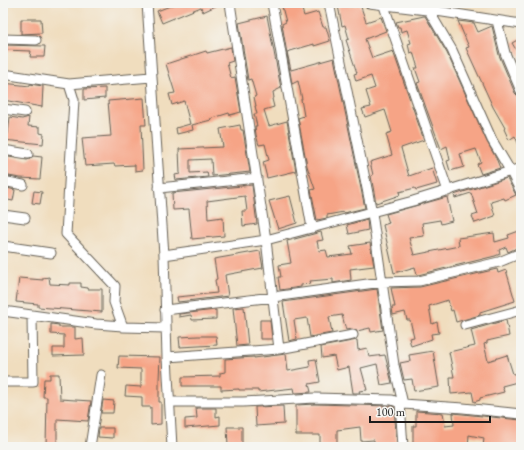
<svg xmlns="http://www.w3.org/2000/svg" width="524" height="450" viewBox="0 0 524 450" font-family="'EB Garamond',serif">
<rect width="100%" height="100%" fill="#f6f6f2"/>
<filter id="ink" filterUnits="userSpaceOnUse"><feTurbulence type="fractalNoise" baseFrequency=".025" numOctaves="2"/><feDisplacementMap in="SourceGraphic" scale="8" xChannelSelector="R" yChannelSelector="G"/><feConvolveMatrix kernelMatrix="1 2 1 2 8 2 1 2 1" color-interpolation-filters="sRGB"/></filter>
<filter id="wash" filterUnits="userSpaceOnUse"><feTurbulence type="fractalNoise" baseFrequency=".012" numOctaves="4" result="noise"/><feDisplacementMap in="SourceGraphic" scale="16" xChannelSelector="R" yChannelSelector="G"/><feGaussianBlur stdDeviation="0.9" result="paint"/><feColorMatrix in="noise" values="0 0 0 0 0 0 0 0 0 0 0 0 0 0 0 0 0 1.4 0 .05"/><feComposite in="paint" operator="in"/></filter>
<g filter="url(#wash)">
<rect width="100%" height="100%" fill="#f0ddbe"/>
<g id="blocks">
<path fill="#f6a486" d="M178 3H222L203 12 201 7 162 23 157 11Z
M281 3H300L304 16 318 12 323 27H326L330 41 314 46V44L287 52 291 70 334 58 365 208 344 213V212L327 215V218L317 220 311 190 315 189 307 166 298 118 304 116 301 99H302L298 81 292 84 282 24 286 22Z
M350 4V7L360 4 366 22 381 17 386 31 365 39 372 58 393 51 424 140 401 148 408 173 409 176 432 168 437 184 416 190 415 188 399 192 400 195 376 203 371 176 373 175 370 162 392 155 386 134 392 132 385 110 365 117 362 109 371 107 366 91 375 88 371 76 356 81 354 74 357 73 346 40 349 39 345 25 342 26 338 6Z
M267 16 281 88 273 92 274 98 272 99 274 107 264 110 269 126 287 121 296 171 267 178 263 162 269 160 265 144 259 145 256 135 255 126H257L254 114H257L255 106H256L254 97 256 96 251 79 248 80 239 23Z
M424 16H425L447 53 487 142 496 158 500 168 481 174 477 164 481 162 476 149 460 154 464 167 450 171 447 161 450 160 447 146 441 149 417 83 420 82 415 68H418L413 52 410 53 408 44 411 43 407 30 401 32 400 27H398L396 22Z
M21 19H41L42 33 21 34Z
M458 21 474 23 478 32 492 26 499 55 515 93 518 96 521 97V150L515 136 509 140 504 129 505 128 493 107 466 48 469 47Z
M521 38V58L512 43Z
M3 45 45 46 44 57H30L31 51 3 50Z
M231 47 233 61 227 63 231 78 235 77 241 112 230 115 229 113 210 119 211 120 192 125 193 130 177 134 176 128 190 124 184 101 172 105 169 94 175 93 166 64 206 51 207 53Z
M3 83 30 86V84L43 86 42 107 3 100Z
M105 88V98L84 100V89Z
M144 98 146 125H141L143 170 135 171V165L115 166 114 164 85 166 82 138 111 136 108 101Z
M10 117 22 119 29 117 28 126 40 127V133L44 134 43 144 3 140V134H8Z
M240 125 241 130H243L250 172 212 176 211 159 190 160V173L207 172 208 177 176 180 175 175 180 174 179 149 223 147 220 129Z
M3 156 27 160 30 159 33 156 42 157 40 179 20 178 3 175Z
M507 178 516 195 505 200 504 198 491 202 495 216 475 223 472 216 478 214 471 193 455 198 454 195Z
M252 185 257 224 243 226 242 211H247L245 196 207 201 208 219 223 217 224 236 192 239 189 209 173 210 172 193Z
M3 187 15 190 13 201 3 199Z
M34 191 42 192 40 204 32 203Z
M290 196 297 223 278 229 269 201Z
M447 197 452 221 441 224 440 220 422 223 424 236 409 238 414 255 459 246 458 238 494 233 495 242 509 238 508 235 519 231 521 236V246L508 252 506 247 499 250 500 254 495 256 418 275H417L415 267 394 273 383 225 389 223 386 214Z
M367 219 368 230 349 234 347 225Z
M321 232 323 240 317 241 319 251 326 250 328 257 352 254 350 246 370 243 374 266 350 269 351 280 333 283V279L310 281 311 284 301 285V287L280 290 278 277H281L279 265 291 263 287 241Z
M260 251 263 268 225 275 228 296 178 302 177 297 217 293 215 280 217 279 214 259Z
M497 269 498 273 506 270 515 301 480 312V315L456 322 453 310 451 311 448 300 429 306 432 324 437 322 439 333 431 334 432 339 411 346 409 338 414 337 410 320H407L405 312 393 315 392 307H395L391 288 420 287Z
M49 277 50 284 70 285V283H81V287L88 288V289H102V312L38 307V304L16 302 19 278 43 280V278Z
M377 289 383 330 371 332 370 328 357 331 352 329 346 330 342 315 329 317 332 333 310 337 307 318 294 320 297 339 289 341 283 302Z
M244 307 248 345 237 346 233 308Z
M216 310V319L192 320 191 315 179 317V314Z
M260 320H270L272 339H260Z
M506 320 509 336 487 341V343L484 344 488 361 507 355 513 374 521 373V381L502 386 504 392 480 398V400L474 402 472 392 451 394 450 377H454L449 352 475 346 471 330Z
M51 324 59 325V327H75V339L83 338 84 355 53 356V348H64V335L51 334Z
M198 336H216L217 345 180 347 179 337Z
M357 340 358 350 367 348 369 357 385 355 392 383 381 385 377 364 361 368 367 390 359 391 360 393H353L349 367 337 370 334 356 322 358 321 347Z
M433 351 439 387 414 391 412 379 404 380 400 363 410 361 409 355Z
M286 354 288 371 310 367 309 360 316 359 320 382 309 384 311 392 295 393 294 388 258 392V390H239V389L221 390V386H182V377L220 376V373L225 372V359L254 357V358Z
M119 356 160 357 159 380V402H161V424L151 425V407H142V397L125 396 126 386 141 387V369L118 368Z
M50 374H59L60 399 91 401 88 421 57 419V447H46L47 397H43L44 379H50Z
M103 400 114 401 113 413H101Z
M315 404 391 406 394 407 397 446 374 445V440L361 441 360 427 337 430V446H320V435H296V405Z
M283 406 284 424 256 426 255 407Z
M196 408H216V417L220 416V425L185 428V419L197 418Z
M416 411 443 413 445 426 454 425 453 413 521 420V447L494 445 493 447H483L484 438 469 435 468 447 413 446V426H416Z
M227 427H242V445H228Z
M99 428H113V438L98 437Z"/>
</g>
</g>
<g filter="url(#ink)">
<use href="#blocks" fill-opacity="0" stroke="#666055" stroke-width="1"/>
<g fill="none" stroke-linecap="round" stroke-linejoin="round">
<g stroke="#666055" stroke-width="11">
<path id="minor" d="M147 3 164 255 167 357 172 447
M272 3 312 228
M329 3 372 213 394 365 403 404
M369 3 443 12 521 24
M427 3 429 11 452 50 492 140 511 172 521 192
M384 6 448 191
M497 21 505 53 521 91
M3 39 36 40
M3 74 69 84 74 100 66 234 115 286 114 302 123 327 166 328
M69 84 151 77
M3 109 25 112
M3 150 28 154
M3 181 23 185
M159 188 257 178
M3 215 25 218
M3 246 51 253
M164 255 266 240 413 201 521 168
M165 310 273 297 382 282 419 281 499 262 521 253
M3 311 96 324 123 326
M465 325 521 310
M279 349 353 335
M167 357 279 349 266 240 230 3
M3 382H33L32 316
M170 402H243L315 398 392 400 403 404 463 408 521 414
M400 403 403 447
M90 447 101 375"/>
</g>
<use href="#minor" stroke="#fff" stroke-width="9"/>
</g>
</g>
<rect width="524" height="450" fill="none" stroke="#f6f6f2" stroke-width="16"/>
<path d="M370 416v6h120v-6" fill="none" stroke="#1c1c1c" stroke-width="2"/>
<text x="376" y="416" font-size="12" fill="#1c1c1c" stroke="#f6f6f2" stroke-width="3" paint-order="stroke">100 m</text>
</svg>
